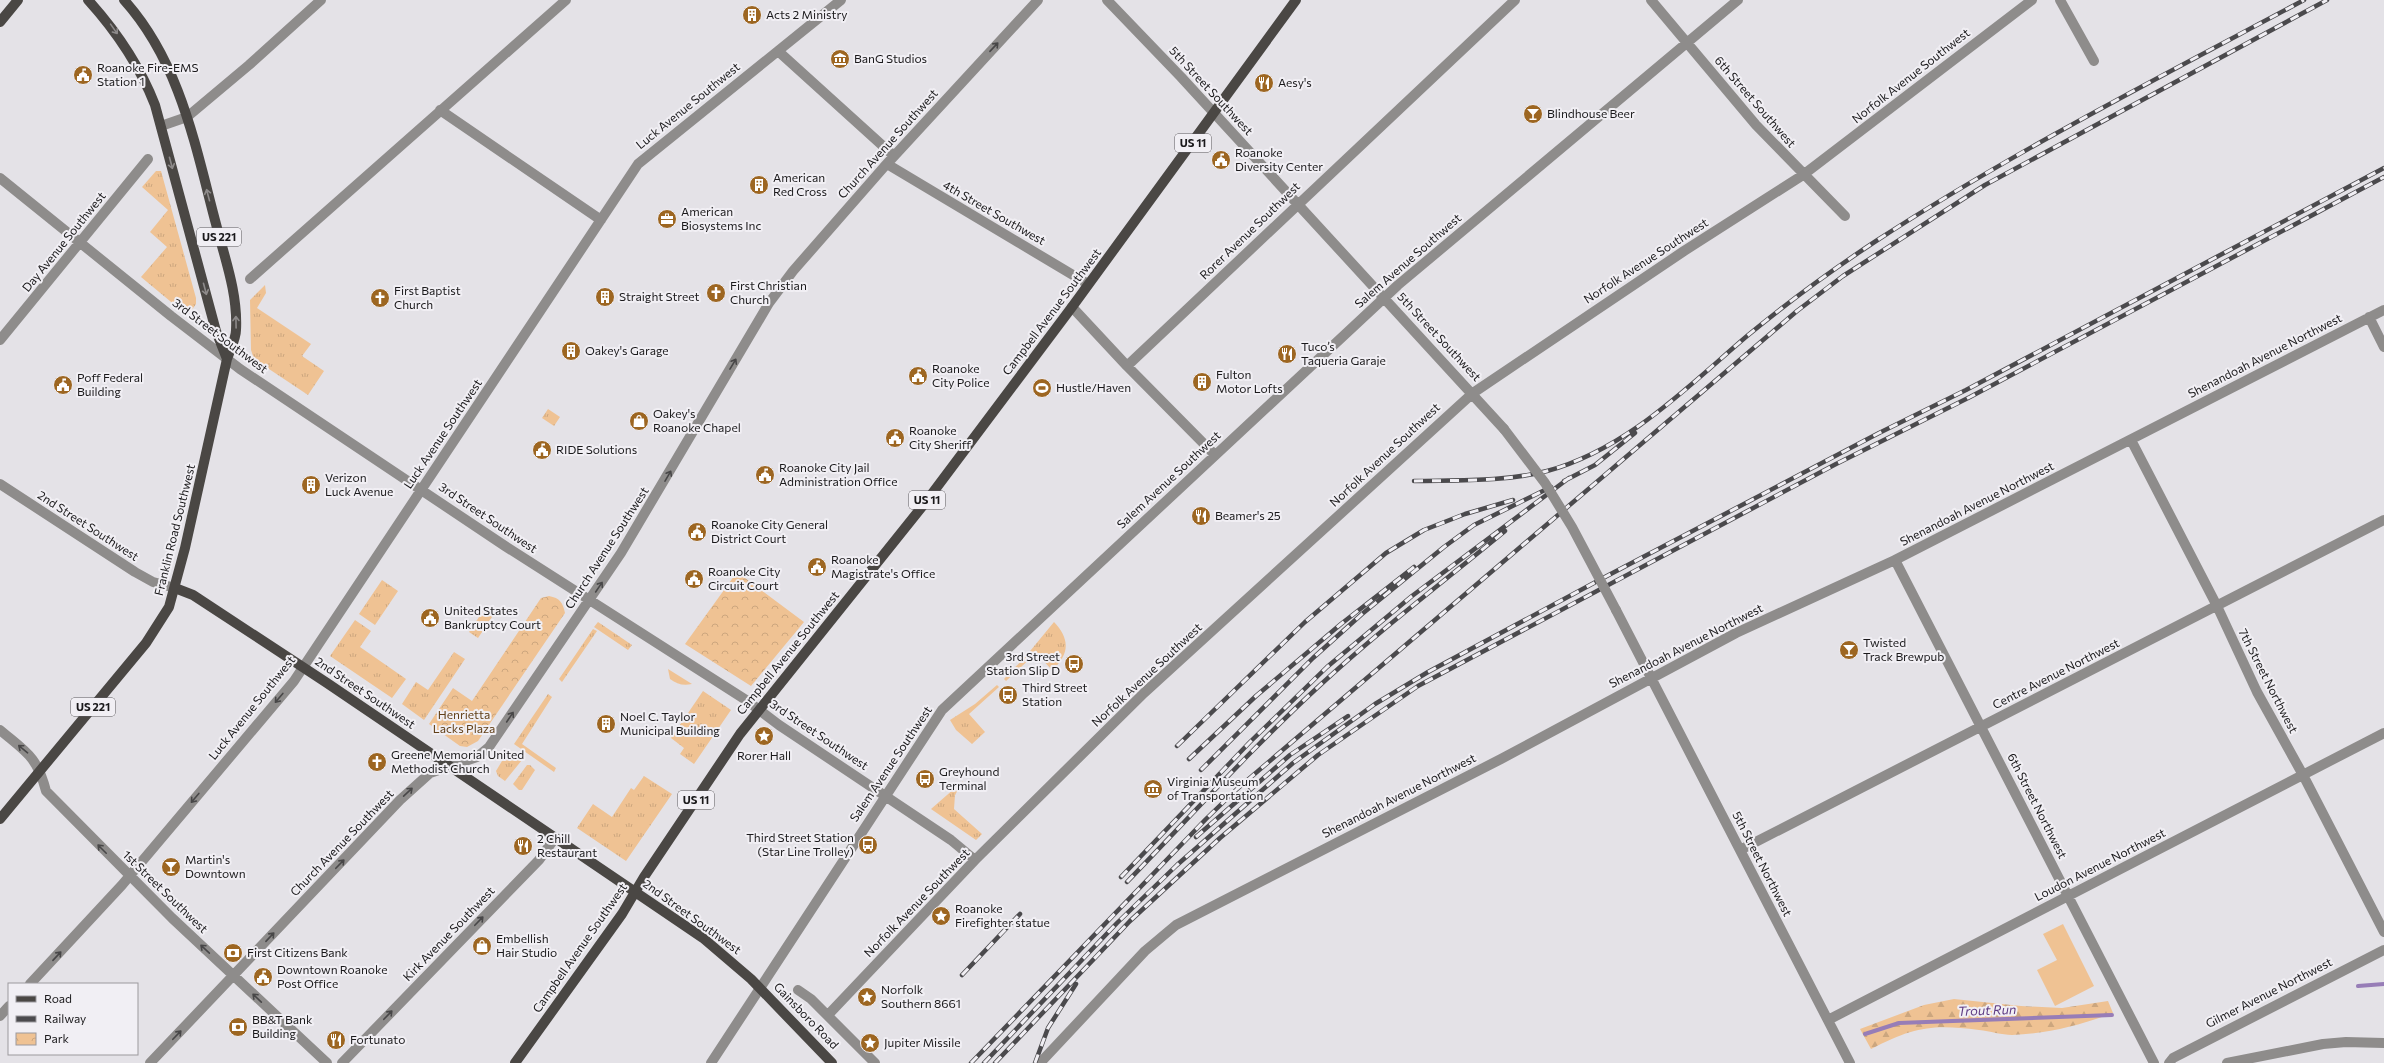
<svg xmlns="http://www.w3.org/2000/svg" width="2384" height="1063" viewBox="0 0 2384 1063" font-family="Commissioner,sans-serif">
<defs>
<pattern id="grass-tufts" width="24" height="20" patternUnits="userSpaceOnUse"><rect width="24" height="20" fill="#efc293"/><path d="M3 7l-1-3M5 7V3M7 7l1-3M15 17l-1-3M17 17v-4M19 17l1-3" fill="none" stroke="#cca67e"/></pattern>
<pattern id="forest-firs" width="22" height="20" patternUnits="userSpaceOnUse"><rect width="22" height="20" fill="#efc293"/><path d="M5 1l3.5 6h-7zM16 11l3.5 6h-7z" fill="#cca67e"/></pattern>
<pattern id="park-crowns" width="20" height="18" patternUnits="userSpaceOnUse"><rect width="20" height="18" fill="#efc293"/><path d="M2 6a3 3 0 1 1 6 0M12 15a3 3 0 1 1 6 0" fill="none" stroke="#cca67e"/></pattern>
</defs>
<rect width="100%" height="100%" fill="#e4e2e7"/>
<path fill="url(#grass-tufts)" d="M156 171H161L196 298V304L191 311H182L141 277 167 247 150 232 168 210 142 187Z
M265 285 266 293 257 308 311 344 302 356 324 371 308 395 254 359 251 350 250 300Z
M548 409 560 417 554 426 542 418Z
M382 580 398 591 375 625 359 614Z
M487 605 496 611 478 638 469 632Z
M355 620 371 631 360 647 406 679 392 698 330 656Z
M598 622 632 645 628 650 594 627Z
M1054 622C1070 639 1070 654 1052 670L1036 653 1006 681 1004 679 1026 656Z
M593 629 597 631 562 682 559 679Z
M454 652 465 659 424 720 402 704 416 682 428 690Z
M668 669 692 684C683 686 677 684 670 679Z
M997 685 999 687 969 714 985 732 972 744 956 730 950 720 975 704Z
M703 691 731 710 694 764 680 754 684 748 671 738Z
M548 694 552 697 522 744 556 768 554 772 514 744Z
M508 751 522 760 505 781 498 776 496 771Z
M527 765H530L535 770 522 790H519L513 784Z
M644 776 672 794 626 861 577 828 593 804 612 817 631 788 634 790Z
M963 781 955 795 954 809 982 834 976 840 931 809Z"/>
<path fill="url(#forest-firs)" d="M1954 999 2021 1006 2062 1008 2108 1001 2113 1013C2081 1025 2047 1034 2012 1035 2002 1035 1990 1031 1979 1030 1932 1024 1914 1027 1871 1049L1860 1029 1924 1005Z"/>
<path fill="url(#park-crowns)" d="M737 572 804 622 751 686 685 644Z
M549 596C560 598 563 603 565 613L478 741 467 747 460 746 429 724 453 688 472 701 541 598Z"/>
<path fill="#efc293" d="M2063 924 2094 986 2055 1006 2037 970 2057 960 2043 934Z"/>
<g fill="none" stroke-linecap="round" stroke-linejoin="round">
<path stroke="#977db7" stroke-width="4" d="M2358 986 2384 984
M1865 1034 1899 1023 2112 1015"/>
<path stroke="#8e8c8b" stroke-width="10" d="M1107 0 1181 77 1504 429
M1651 0 1756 125 1845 216
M2060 0 2094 61
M778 51 894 156
M440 110 601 220
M161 126 187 117 249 65 321 0
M887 164 1088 284
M0 178 171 316 240 369 505 546 746 700 779 725 951 840 975 860
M250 279 566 0
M1072 307 1127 366 1215 455
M2369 317 2384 347
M0 340 148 159
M1127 366 1515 0
M2131 440 2217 606 2257 692 2303 775 2384 932
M0 484 135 572 153 582 175 588
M1895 560 2154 1063
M1616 610 1850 1063
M0 730C26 752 37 756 46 791L172 918 327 1063
M1740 850 2384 520
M30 984 122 885 294 681 638 164 841 0
M798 990 811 999 875 1063
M828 1015 975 860 1144 693 1473 393 1684 251 1803 175 2032 0
M0 1016 9 1006
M1828 1020 2384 733
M150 1063 400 800 430 773 477 757 489 747 621 553 769 303 793 271 884 167 1038 0
M342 1063 539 860 555 838
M711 1063 942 710 1398 285 1738 0
M1040 1063 1145 951 1176 925 1501 759 1736 633 1895 560 2384 310
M2169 1063 2173 1058 2384 950
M2227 1063 2323 1044 2346 1042 2384 1043"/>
<path stroke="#4a4744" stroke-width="10" d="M88 0C117 32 139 64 155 105L216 331 227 359
M0 22 18 0
M175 588 193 595 327 683 703 938 751 979 832 1063
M0 819 146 643 169 607 185 548 227 359C230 350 236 339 236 330 238 294 225 259 216 224 195 145 180 62 124 0
M515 1063 622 914 644 877 740 734 925 503 1072 307 1296 0"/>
<g stroke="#4b4a4d" stroke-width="4.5">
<path id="rail" d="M1414 481C1459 480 1504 482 1547 471 1627 449 1686 388 1747 336 1788 302 1832 270 1876 241 2013 152 2160 77 2304 0
M1564 481 1595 465 1635 433
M1177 746 1305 622 1386 553 1424 530 1465 514 1513 500
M1189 759 1256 696 1341 624 1414 567
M1201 770 1313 658 1362 614 1444 547 1474 525 1551 487
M1196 837 1290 755 1348 716
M1121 877 1250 742 1327 667 1412 596 1569 478
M1127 882C1190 817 1251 749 1317 688 1377 632 1442 583 1505 531
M962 975 1020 914
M971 1063 1206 819 1237 789 1797 311 1843 276 1985 185 2327 0
M984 1063 1117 923 1177 865 1293 763 1375 704 1428 672 1605 577 1879 433 1966 390 2384 168
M995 1063 1130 921 1220 838 1318 755 1418 686 1836 464 1970 397 2384 177
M1035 1063 1048 1028 1076 984"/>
</g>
<use href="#rail" stroke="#f1eff4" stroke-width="3" stroke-dasharray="9" stroke-linecap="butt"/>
<path stroke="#8e8c8b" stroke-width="10" d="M1504 429 1545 483 1572 527 1616 610"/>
</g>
<defs><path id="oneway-shaft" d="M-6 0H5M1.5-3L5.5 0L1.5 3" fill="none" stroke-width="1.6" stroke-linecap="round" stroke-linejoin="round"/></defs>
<g stroke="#8d8a8a">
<use href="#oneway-shaft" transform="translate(114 29) rotate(55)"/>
<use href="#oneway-shaft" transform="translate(171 163) rotate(75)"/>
<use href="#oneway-shaft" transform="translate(208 195) rotate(-105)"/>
<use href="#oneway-shaft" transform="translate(205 289) rotate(75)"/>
<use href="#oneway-shaft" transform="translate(236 322) rotate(-91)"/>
</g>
<g stroke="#484748">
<use href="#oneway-shaft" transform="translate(994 47) rotate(-47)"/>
<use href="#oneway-shaft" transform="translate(733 364) rotate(-59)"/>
<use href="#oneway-shaft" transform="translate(668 476) rotate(-60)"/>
<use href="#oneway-shaft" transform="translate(599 587) rotate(-56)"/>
<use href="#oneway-shaft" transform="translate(279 698) rotate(130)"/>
<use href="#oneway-shaft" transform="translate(510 717) rotate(-56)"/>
<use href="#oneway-shaft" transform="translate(23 749) rotate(-140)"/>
<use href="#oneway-shaft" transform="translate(408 792) rotate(-43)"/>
<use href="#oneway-shaft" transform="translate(195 798) rotate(130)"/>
<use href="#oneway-shaft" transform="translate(102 849) rotate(-135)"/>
<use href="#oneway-shaft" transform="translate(340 864) rotate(-46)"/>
<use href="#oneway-shaft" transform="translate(479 921) rotate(-46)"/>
<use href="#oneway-shaft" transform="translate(270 937) rotate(-47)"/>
<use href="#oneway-shaft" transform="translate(205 949) rotate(-137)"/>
<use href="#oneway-shaft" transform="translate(57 956) rotate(-47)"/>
<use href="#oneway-shaft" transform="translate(257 998) rotate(-136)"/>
<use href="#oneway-shaft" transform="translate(388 1015) rotate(-46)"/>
<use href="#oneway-shaft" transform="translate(177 1035) rotate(-46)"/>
</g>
<defs>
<g id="building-disc" transform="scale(1)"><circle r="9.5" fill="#9d6621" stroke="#f1eff4"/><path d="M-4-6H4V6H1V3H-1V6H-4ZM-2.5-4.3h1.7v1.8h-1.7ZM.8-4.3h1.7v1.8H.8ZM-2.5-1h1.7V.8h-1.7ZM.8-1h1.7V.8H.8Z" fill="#fff"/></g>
<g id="museum-disc" transform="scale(1)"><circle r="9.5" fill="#9d6621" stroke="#f1eff4"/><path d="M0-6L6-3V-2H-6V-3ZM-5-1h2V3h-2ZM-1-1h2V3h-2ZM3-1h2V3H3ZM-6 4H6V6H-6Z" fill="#fff"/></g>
<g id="civic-disc" transform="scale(1)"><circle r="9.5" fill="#9d6621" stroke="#f1eff4"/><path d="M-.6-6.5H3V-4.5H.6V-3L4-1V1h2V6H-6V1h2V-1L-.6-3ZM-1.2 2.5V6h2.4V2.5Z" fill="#fff"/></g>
<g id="restaurant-disc" transform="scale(1)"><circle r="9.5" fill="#9d6621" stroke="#f1eff4"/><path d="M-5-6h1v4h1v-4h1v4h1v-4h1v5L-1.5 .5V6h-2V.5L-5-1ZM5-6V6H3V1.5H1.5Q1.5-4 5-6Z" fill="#fff"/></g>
<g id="bar-disc" transform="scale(1)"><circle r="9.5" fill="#9d6621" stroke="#f1eff4"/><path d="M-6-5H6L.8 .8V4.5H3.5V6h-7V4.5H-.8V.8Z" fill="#fff"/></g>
<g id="office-disc" transform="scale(1)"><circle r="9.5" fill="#9d6621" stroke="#f1eff4"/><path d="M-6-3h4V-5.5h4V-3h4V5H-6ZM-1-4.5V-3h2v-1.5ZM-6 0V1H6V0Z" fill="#fff"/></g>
<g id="church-disc" transform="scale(1)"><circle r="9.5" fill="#9d6621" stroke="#f1eff4"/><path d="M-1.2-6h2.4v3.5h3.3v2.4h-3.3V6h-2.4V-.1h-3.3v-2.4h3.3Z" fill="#fff"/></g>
<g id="stadium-disc" transform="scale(1)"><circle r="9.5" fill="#9d6621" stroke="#f1eff4"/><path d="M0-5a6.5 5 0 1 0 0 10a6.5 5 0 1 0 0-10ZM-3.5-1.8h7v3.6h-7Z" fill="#fff"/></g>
<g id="shop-disc" transform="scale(1)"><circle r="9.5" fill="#9d6621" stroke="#f1eff4"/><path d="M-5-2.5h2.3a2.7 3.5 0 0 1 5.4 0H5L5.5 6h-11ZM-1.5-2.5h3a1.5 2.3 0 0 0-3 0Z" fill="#fff"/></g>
<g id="bus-disc" transform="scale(1)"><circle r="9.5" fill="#9d6621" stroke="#f1eff4"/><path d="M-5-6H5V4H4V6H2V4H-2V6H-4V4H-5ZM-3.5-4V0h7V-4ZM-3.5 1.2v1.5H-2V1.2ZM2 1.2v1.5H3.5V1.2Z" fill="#fff"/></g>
<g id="sight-disc" transform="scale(1)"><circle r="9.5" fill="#9d6621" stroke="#f1eff4"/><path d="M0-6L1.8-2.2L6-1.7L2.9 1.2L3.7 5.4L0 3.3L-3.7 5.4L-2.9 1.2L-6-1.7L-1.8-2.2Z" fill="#fff"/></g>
<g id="bank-disc" transform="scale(1)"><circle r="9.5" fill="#9d6621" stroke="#f1eff4"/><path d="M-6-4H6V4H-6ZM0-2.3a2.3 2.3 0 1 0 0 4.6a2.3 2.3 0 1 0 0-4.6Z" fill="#fff"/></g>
</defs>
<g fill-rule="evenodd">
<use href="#building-disc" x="752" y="15"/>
<use href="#museum-disc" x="840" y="59"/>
<use href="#civic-disc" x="83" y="75"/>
<use href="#restaurant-disc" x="1264" y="83"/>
<use href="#bar-disc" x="1533" y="114"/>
<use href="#civic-disc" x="1221" y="160"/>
<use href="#building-disc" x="759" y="185"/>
<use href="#office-disc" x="667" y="219"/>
<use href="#church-disc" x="716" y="293"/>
<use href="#building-disc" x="605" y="297"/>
<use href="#church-disc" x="380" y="298"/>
<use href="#building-disc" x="571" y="351"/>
<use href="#restaurant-disc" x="1287" y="354"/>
<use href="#civic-disc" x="918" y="376"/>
<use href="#building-disc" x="1202" y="382"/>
<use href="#civic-disc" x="63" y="385"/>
<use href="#stadium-disc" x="1042" y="388"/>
<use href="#shop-disc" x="639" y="421"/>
<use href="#civic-disc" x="895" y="438"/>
<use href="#civic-disc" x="542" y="450"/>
<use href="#civic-disc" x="765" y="475"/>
<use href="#building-disc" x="311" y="485"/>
<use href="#restaurant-disc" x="1201" y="516"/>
<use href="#civic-disc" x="697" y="532"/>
<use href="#civic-disc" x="817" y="567"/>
<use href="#civic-disc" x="694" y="579"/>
<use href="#civic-disc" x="430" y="618"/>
<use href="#bar-disc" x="1849" y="650"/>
<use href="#bus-disc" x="1074" y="664"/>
<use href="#bus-disc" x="1008" y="695"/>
<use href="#building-disc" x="606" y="724"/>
<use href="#sight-disc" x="764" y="736"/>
<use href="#church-disc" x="377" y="762"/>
<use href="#bus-disc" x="925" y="779"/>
<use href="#museum-disc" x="1153" y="789"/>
<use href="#bus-disc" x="868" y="845"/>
<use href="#restaurant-disc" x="523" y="846"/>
<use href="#bar-disc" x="171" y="867"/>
<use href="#sight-disc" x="941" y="916"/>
<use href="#shop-disc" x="482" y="946"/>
<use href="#bank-disc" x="233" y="953"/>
<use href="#civic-disc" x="263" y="977"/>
<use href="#sight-disc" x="867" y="997"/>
<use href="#bank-disc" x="238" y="1027"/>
<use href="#restaurant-disc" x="336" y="1040"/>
<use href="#sight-disc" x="870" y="1043"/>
</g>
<g text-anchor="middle" stroke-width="4" stroke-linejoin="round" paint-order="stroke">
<g fill="#f1eff4" stroke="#5a595c" stroke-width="1">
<rect x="1175" y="134" width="36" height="18" rx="3"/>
<rect x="197" y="228" width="44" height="18" rx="3"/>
<rect x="909" y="491" width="36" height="18" rx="3"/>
<rect x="71" y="698" width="44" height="18" rx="3"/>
<rect x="678" y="791" width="36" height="18" rx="3"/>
</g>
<g font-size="11" font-weight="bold" fill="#1a191b">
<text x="1193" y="147">US 11</text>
<text x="219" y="241">US 221</text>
<text x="927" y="504">US 11</text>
<text x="93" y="711">US 221</text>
<text x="696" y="804">US 11</text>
</g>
<g font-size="12" fill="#1a191b" stroke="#f1eff4" text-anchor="start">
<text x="766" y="19">Acts 2 Ministry</text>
<text x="854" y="63">BanG Studios</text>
<text x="97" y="72">Roanoke Fire-EMS<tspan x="97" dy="14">Station 1</tspan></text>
<text x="1278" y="87">Aesy's</text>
<text x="1547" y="118">Blindhouse Beer</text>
<text x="1235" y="157">Roanoke<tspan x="1235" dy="14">Diversity Center</tspan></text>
<text x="773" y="182">American<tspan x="773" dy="14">Red Cross</tspan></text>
<text x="681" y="216">American<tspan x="681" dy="14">Biosystems Inc</tspan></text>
<text x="730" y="290">First Christian<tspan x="730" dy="14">Church</tspan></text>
<text x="394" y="295">First Baptist<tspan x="394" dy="14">Church</tspan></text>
<text x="619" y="301">Straight Street</text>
<text x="1301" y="351">Tuco’s<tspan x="1301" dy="14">Taqueria Garaje</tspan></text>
<text x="585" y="355">Oakey's Garage</text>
<text x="932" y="373">Roanoke<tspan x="932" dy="14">City Police</tspan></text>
<text x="1216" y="379">Fulton<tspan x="1216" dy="14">Motor Lofts</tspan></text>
<text x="77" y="382">Poff Federal<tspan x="77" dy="14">Building</tspan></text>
<text x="1056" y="392">Hustle/Haven</text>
<text x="653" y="418">Oakey's<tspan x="653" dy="14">Roanoke Chapel</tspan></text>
<text x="909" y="435">Roanoke<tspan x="909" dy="14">City Sheriff</tspan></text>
<text x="556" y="454">RIDE Solutions</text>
<text x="779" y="472">Roanoke City Jail<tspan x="779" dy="14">Administration Office</tspan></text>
<text x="325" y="482">Verizon<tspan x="325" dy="14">Luck Avenue</tspan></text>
<text x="1215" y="520">Beamer's 25</text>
<text x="711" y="529">Roanoke City General<tspan x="711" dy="14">District Court</tspan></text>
<text x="831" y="564">Roanoke<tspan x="831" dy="14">Magistrate's Office</tspan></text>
<text x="708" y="576">Roanoke City<tspan x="708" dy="14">Circuit Court</tspan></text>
<text x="444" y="615">United States<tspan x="444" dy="14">Bankruptcy Court</tspan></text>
<text x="1863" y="647">Twisted<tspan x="1863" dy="14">Track Brewpub</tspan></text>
<text x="1060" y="661" text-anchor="end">3rd Street<tspan x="1060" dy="14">Station Slip D</tspan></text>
<text x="1022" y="692">Third Street<tspan x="1022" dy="14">Station</tspan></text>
<text x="620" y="721">Noel C. Taylor<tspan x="620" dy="14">Municipal Building</tspan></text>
<text x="391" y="759">Greene Memorial United<tspan x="391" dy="14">Methodist Church</tspan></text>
<text x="764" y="760" text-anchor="middle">Rorer Hall</text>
<text x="939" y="776">Greyhound<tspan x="939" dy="14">Terminal</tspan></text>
<text x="1167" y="786">Virginia Museum<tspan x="1167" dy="14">of Transportation</tspan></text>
<text x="854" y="842" text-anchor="end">Third Street Station<tspan x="854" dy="14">(Star Line Trolley)</tspan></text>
<text x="537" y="843">2 Chill<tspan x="537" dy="14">Restaurant</tspan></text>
<text x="185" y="864">Martin's<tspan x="185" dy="14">Downtown</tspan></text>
<text x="955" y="913">Roanoke<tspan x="955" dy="14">Firefighter statue</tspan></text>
<text x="496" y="943">Embellish<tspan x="496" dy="14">Hair Studio</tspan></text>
<text x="247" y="957">First Citizens Bank</text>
<text x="277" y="974">Downtown Roanoke<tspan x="277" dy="14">Post Office</tspan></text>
<text x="881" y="994">Norfolk<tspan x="881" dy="14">Southern 8661</tspan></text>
<text x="252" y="1024">BB&amp;T Bank<tspan x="252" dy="14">Building</tspan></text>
<text x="350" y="1044">Fortunato</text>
<text x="884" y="1047">Jupiter Missile</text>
</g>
<g font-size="12" fill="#1a191b" stroke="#f1eff4">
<text transform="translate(1911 76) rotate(-38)" y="4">Norfolk Avenue Southwest</text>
<text transform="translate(1211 91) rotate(47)" y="4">5th Street Southwest</text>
<text transform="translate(1755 102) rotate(49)" y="4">6th Street Southwest</text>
<text transform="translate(688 106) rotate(-39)" y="4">Luck Avenue Southwest</text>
<text transform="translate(888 144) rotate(-48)" y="4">Church Avenue Southwest</text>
<text transform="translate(994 213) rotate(30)" y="4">4th Street Southwest</text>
<text transform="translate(1250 231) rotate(-44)" y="4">Rorer Avenue Southwest</text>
<text transform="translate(64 242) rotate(-51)" y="4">Day Avenue Southwest</text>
<text transform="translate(1408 261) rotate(-41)" y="4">Salem Avenue Southwest</text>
<text transform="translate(1646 261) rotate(-33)" y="4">Norfolk Avenue Southwest</text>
<text transform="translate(1052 312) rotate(-53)" y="4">Campbell Avenue Southwest</text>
<text transform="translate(220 336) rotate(37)" y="4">3rd Street Southwest</text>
<text transform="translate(1439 337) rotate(47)" y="4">5th Street Southwest</text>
<text transform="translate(2265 356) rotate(-27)" y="4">Shenandoah Avenue Northwest</text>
<text transform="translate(443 434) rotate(-56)" y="4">Luck Avenue Southwest</text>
<text transform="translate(1385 455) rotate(-43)" y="4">Norfolk Avenue Southwest</text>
<text transform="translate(1169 480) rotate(-43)" y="4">Salem Avenue Southwest</text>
<text transform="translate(1977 504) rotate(-27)" y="4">Shenandoah Avenue Northwest</text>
<text transform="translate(488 518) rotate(34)" y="4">3rd Street Southwest</text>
<text transform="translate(88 526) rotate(33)" y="4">2nd Street Southwest</text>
<text transform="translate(175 530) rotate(-76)" y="4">Franklin Road Southwest</text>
<text transform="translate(607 548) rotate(-57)" y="4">Church Avenue Southwest</text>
<text transform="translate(1686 646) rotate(-27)" y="4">Shenandoah Avenue Northwest</text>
<text transform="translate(788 653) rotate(-51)" y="4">Campbell Avenue Southwest</text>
<text transform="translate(2056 674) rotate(-27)" y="4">Centre Avenue Northwest</text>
<text transform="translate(1147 675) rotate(-43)" y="4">Norfolk Avenue Southwest</text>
<text transform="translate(2268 681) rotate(63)" y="4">7th Street Northwest</text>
<text transform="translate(365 693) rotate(34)" y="4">2nd Street Southwest</text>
<text transform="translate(252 708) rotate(-51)" y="4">Luck Avenue Southwest</text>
<text transform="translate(819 735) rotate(34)" y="4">3rd Street Southwest</text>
<text transform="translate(891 764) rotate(-56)" y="4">Salem Avenue Southwest</text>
<text transform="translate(1399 796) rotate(-27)" y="4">Shenandoah Avenue Northwest</text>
<text transform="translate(2037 806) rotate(63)" y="4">6th Street Northwest</text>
<text transform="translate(342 843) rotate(-46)" y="4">Church Avenue Southwest</text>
<text transform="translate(1762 864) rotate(63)" y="4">5th Street Northwest</text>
<text transform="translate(2100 865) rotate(-27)" y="4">Loudon Avenue Northwest</text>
<text transform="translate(165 892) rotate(44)" y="4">1st Street Southwest</text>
<text transform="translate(917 903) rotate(-46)" y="4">Norfolk Avenue Southwest</text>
<text transform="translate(692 917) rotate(36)" y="4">2nd Street Southwest</text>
<text transform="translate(449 934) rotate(-46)" y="4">Kirk Avenue Southwest</text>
<text transform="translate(580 948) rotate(-55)" y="4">Campbell Avenue Southwest</text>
<text transform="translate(2269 993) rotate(-27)" y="4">Gilmer Avenue Northwest</text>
<text transform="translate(806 1016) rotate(46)" y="4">Gainsboro Road</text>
</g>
<g font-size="12" fill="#624019" stroke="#f1eff4">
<text x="464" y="719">Henrietta<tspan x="464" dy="14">Lacks Plaza</tspan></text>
</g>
<g font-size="13" font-style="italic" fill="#5e3b83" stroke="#f1eff4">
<text transform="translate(1987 1010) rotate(-2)" y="5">Trout Run</text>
</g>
</g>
<rect x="8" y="983" width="130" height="72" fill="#f1eff4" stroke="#9b999d"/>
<rect x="16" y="996" width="20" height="6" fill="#4a4744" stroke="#9b999d"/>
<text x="44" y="1003" font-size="12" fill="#1a191b">Road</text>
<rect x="16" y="1016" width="20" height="6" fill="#4b4a4d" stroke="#9b999d"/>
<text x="44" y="1023" font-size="12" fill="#1a191b">Railway</text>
<rect x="16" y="1033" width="20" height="12" fill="url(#park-crowns)" stroke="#9b999d"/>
<text x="44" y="1043" font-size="12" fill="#1a191b">Park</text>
</svg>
